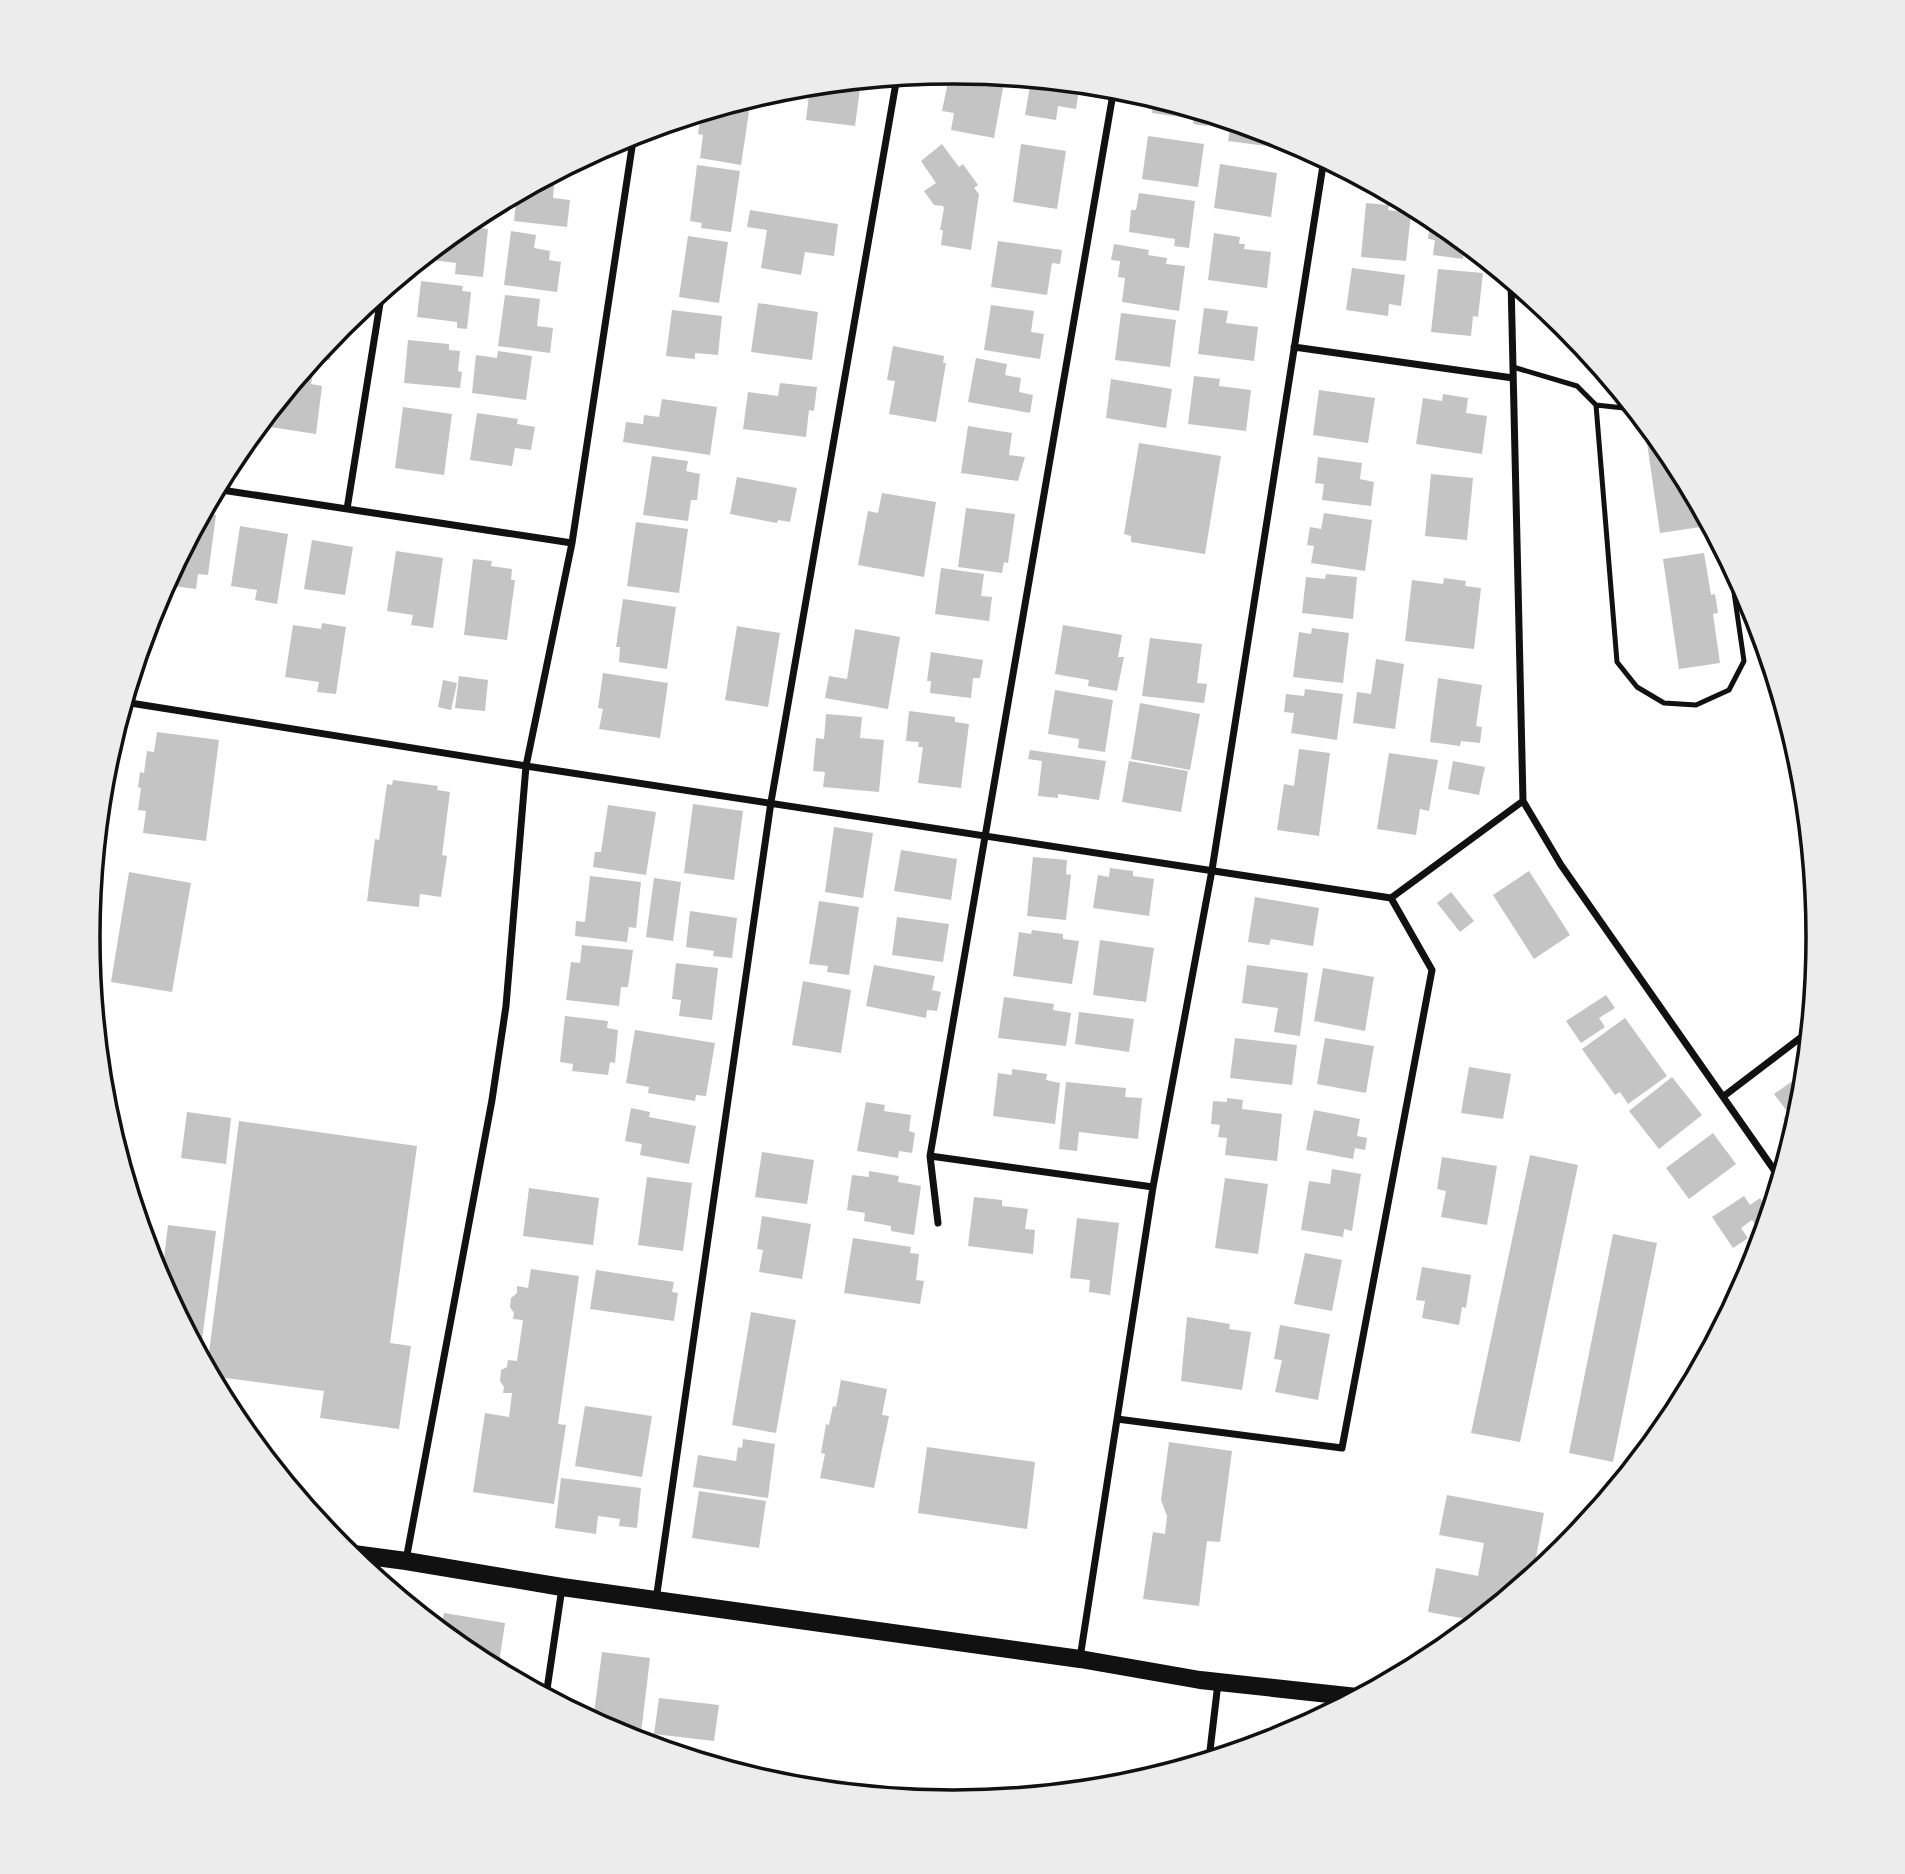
<svg xmlns="http://www.w3.org/2000/svg" width="1905" height="1874" viewBox="0 0 1905 1874" font-family="Signika,sans-serif">
<rect width="100%" height="100%" fill="#fff"/>
<path fill="#c4c4c4" d="M950 72 1005 77 994 138 951 130 954 113 942 111Z
M1031 80 1080 84 1076 109 1058 106 1056 120 1025 115Z
M861 81 855 126 806 120 810 86Z
M751 98 741 165 700 158 703 135 698 134 701 113Z
M1154 98 1208 115 1207 126 1193 124 1194 119 1152 113Z
M1231 122 1282 137 1281 148 1228 141Z
M1148 136 1204 144 1198 187 1142 179Z
M942 144 959 167 963 164 978 185 974 188 979 194 971 250 941 245 943 230H940L944 208 943 206 934 205 924 191 936 183 921 161Z
M1021 144 1066 151 1057 209 1013 202Z
M1220 164 1277 173 1271 217 1214 208Z
M697 165 740 171 731 232 701 228 702 223 690 221Z
M555 173 553 198 570 200 567 227 514 221 517 193Z
M1139 193 1195 201 1189 248 1174 246 1175 239 1129 232 1131 210H1136Z
M1366 203 1389 205 1388 210 1411 213 1406 261 1361 257Z
M750 210 838 224 834 256 805 252 801 275 761 268 767 230 747 227Z
M1431 217 1465 244 1463 259 1433 255 1435 240 1428 239Z
M464 224V226L488 229 483 277 455 274 456 263 432 260 433 249Z
M511 231 536 235 534 248 550 251 549 260 561 262 557 292 504 285Z
M1214 233 1240 237 1239 244H1245L1244 249 1271 252 1267 288 1208 280Z
M688 236 728 242 719 303 679 297Z
M998 241 1062 250 1060 264 1052 263 1047 295 991 287Z
M1114 244 1149 250 1148 255 1167 258 1166 264 1185 266 1179 311 1122 302 1125 278 1118 277 1120 261 1111 260Z
M1352 268 1405 275 1401 306 1389 304 1388 316 1346 310Z
M1438 269 1483 273 1478 317 1473 316 1471 336 1431 332Z
M421 281 463 286 462 291 471 292 467 329 457 328V322L417 317Z
M505 295 540 299 537 326 553 328 550 353 498 346Z
M758 303 818 312 812 360 751 352Z
M991 305 1034 311 1031 332 1044 334 1040 359 984 350Z
M1204 308 1228 311 1226 323 1258 327 1254 361 1198 354Z
M672 310 722 316 718 355 695 353V359L666 356Z
M1121 313 1176 320 1170 367 1115 360Z
M333 335 330 360 314 358 328 340Z
M408 340 449 344V350L460 351 458 371 462 372 460 388 404 383Z
M893 346 944 356 943 363H946L936 422 889 414 895 381 887 380Z
M498 351 532 356 526 400 472 393 476 355 497 358Z
M976 358 1007 364 1005 375 1021 378 1019 392 1033 395 1030 413 968 402Z
M307 367 314 368 311 384 322 386 316 434 264 426 265 417Z
M1194 376 1220 379 1219 386 1251 390 1246 431 1188 424Z
M1111 379 1172 389 1166 428 1106 418Z
M780 383 817 387 814 411 809 410 806 437 743 429 748 392 778 396Z
M1319 390 1375 398 1368 443 1313 435Z
M1443 394 1468 398 1466 413 1487 416 1482 454 1416 444 1423 398 1442 401Z
M662 399 717 407 710 455 623 442 626 422 643 424 644 415 659 417Z
M403 407 452 414 444 475 395 468Z
M477 413 518 419 517 424 535 427 531 450 515 448 512 466 470 460Z
M1644 422 1672 457 1698 505 1701 527 1660 533Z
M968 426 1012 433 1009 455 1025 457 1018 481 961 473Z
M1139 443 1221 456 1205 554 1131 542V536L1124 534Z
M652 456 688 461 686 471 700 474 697 500H691L688 521 643 515Z
M1318 457 1362 463 1360 479 1374 482 1371 506 1322 500 1324 484 1315 483Z
M1431 474 1473 478 1467 540 1425 536Z
M737 477 797 488 790 522 778 520 777 523 730 514Z
M882 493 936 502 924 577 858 565 868 511 878 513Z
M966 508 1015 514 1008 563 1004 562 1002 573 958 567Z
M203 513 216 515 208 575 198 574 196 589 166 585Z
M1324 513 1372 520 1365 571 1311 563 1314 546 1307 545 1310 527 1321 529Z
M636 522 688 529 679 593 627 586Z
M240 526 288 534 277 604 255 600 257 590 231 586Z
M312 540 353 547 345 595 304 589Z
M396 551 443 558 433 628 411 625 413 615 387 611Z
M1704 553 1711 595 1715 594 1718 613 1713 614 1720 663 1679 669 1663 559Z
M473 559 492 561 491 566 512 569 511 580H515L507 640 464 635Z
M941 568 984 574 981 596 992 597 989 621 935 614Z
M1326 574 1357 577 1353 619 1302 613 1306 577 1325 579Z
M1444 578 1466 581 1465 586 1481 588 1474 649 1405 641 1412 580 1443 584Z
M623 599 676 607 667 669 619 662 620 647H616Z
M1753 614H1754L1761 638H1757Z
M322 623 346 627 336 694 317 692 319 682 285 677 293 625 321 629Z
M1063 625 1122 635 1118 657H1124L1117 691 1088 686 1089 680 1055 674Z
M737 626 780 633 768 707 725 700Z
M1312 628 1349 633 1343 683 1293 677 1299 632 1311 634Z
M855 629 900 637 888 709 825 698 829 676 847 679Z
M1150 638 1202 644 1197 683 1207 684 1204 703 1142 696Z
M931 652 983 660 980 678H973L971 698 930 693 931 681H927Z
M1376 659 1404 664 1395 729 1353 723 1357 692 1371 694Z
M603 673 668 683 660 738 599 729 603 709 598 708Z
M459 676 488 680 485 711 455 708Z
M1438 678 1482 685 1476 726 1482 727 1480 743 1461 741 1460 746 1430 742Z
M443 680 457 683 451 710 438 707Z
M1305 689 1343 694 1337 740 1291 733 1294 713 1284 712 1286 694 1304 696Z
M1055 690 1113 700 1105 752 1078 748 1079 739 1048 734Z
M1140 703 1200 714 1190 770 1131 759Z
M909 711 955 717V722L969 724 961 788 918 783 923 747H918L919 742 906 741Z
M826 714 862 717 860 738 884 740 879 792 823 787 825 772 813 771 816 738 824 739Z
M157 732 219 740 206 841 143 833 146 811 138 810 141 788 138 787 140 772 144 773 147 751 154 752Z
M1299 749 1330 753 1319 836 1277 830 1284 784 1294 786Z
M1030 750 1106 761 1099 800 1058 794V798L1038 796 1042 761 1028 759Z
M1389 753 1438 760 1429 811 1420 809 1416 835 1377 829Z
M1129 761 1188 771 1181 812 1122 802Z
M1453 761 1485 767 1479 795 1448 789Z
M393 780 438 786 437 790 450 792 442 855 447 856 441 897 420 894 419 907 367 901 375 839 379 840 387 784 392 785Z
M693 804 743 811 734 880 684 873Z
M608 805 656 812 646 875 593 867 595 852H601Z
M834 827 873 833 863 898 825 892Z
M901 850 957 859 951 900 894 891Z
M1033 857 1067 860 1066 874 1071 875 1066 920 1027 916Z
M1110 868 1133 871V876L1154 879 1149 916 1093 908 1098 875 1109 877Z
M1529 871 1570 935 1534 959 1493 895Z
M129 872 191 883 172 992 111 982Z
M590 876 641 882 636 928 629 927 627 942 575 936 576 921 585 922Z
M654 878 681 882 673 941 646 937Z
M1451 892 1474 921 1460 932 1437 903Z
M1255 897 1319 908 1313 946 1271 939 1269 945 1248 942Z
M819 901 859 907 849 975 827 972 828 966 809 964Z
M690 911 737 918 732 958 713 956 714 951 686 947Z
M897 917 949 924 943 962 892 955Z
M1032 930 1063 934V939L1079 941 1072 984 1013 976 1019 932 1031 934Z
M1100 940 1154 948 1146 1002 1093 995Z
M582 945 633 950 628 987H621L619 1006 566 1000 571 962 580 963Z
M676 963 718 968 712 1020 679 1016 681 1000 672 999Z
M874 965 935 976 932 990 941 992 937 1011 927 1010 926 1018 866 1006Z
M1247 965 1308 973 1300 1036 1274 1032 1278 1008 1242 1003Z
M1323 968 1374 977 1365 1031 1314 1021Z
M803 981 851 990 841 1053 792 1045Z
M1606 995 1615 1008 1599 1018 1605 1027 1581 1043 1566 1021Z
M1004 997 1054 1004 1053 1010 1071 1013 1066 1046 998 1038Z
M1079 1012 1134 1019 1129 1052 1075 1044Z
M565 1016 608 1021 607 1028 618 1030 615 1063 610 1062 608 1075 572 1071 573 1064 560 1062Z
M1625 1018 1667 1076 1628 1104 1620 1092 1615 1095 1582 1049Z
M635 1030 715 1043 706 1096 696 1095 695 1101 648 1093 649 1087 626 1083Z
M1235 1038 1297 1045 1292 1085 1230 1078Z
M1325 1038 1374 1046 1366 1093 1317 1084Z
M1469 1067 1511 1074 1503 1119 1461 1113Z
M1012 1069 1047 1074 1046 1080 1060 1083 1055 1124 993 1116 998 1073 1012 1075Z
M1804 1073 1801 1106 1793 1132 1783 1118 1789 1114 1774 1094Z
M1672 1077 1702 1115 1659 1149 1629 1111Z
M1066 1082 1126 1088 1125 1097 1142 1098 1138 1139 1079 1132 1077 1151 1059 1149Z
M1227 1098 1243 1100 1242 1109 1282 1114 1277 1161 1225 1155 1227 1138 1218 1137 1220 1125 1211 1124 1213 1101 1227 1102Z
M866 1102 885 1105 884 1111 911 1115 909 1131 915 1133 912 1153 899 1151 898 1158 857 1151Z
M631 1108 650 1112 649 1117 696 1126 689 1164 640 1155 642 1144 625 1141Z
M1314 1110 1360 1119 1357 1136 1367 1138 1365 1150 1355 1148 1353 1159 1306 1150Z
M187 1112 231 1118 226 1164 181 1158Z
M239 1121 417 1146 390 1343 411 1346 399 1429 320 1418 324 1391 211 1376 207 1368Z
M1713 1133 1736 1164 1689 1199 1666 1168Z
M762 1152 814 1160 807 1204 755 1197Z
M1530 1155 1578 1165 1520 1442 1471 1433Z
M1442 1157 1497 1166 1487 1225 1441 1217 1446 1191 1437 1189Z
M1332 1169 1361 1174 1352 1231 1344 1229 1343 1237 1301 1230 1309 1181 1330 1184Z
M869 1171 899 1176 898 1182 921 1186 914 1235 891 1231V1226L864 1221 865 1213 847 1210 852 1175 869 1177Z
M647 1177 692 1183 683 1251 638 1245Z
M1225 1178 1268 1184 1258 1254 1215 1248Z
M529 1188 599 1198 593 1245 523 1236Z
M1744 1196 1750 1205 1760 1198 1769 1212 1765 1226 1759 1230 1752 1220 1741 1228 1748 1238 1733 1248 1712 1217Z
M974 1197 1002 1200V1206L1028 1209 1025 1229 1035 1230 1033 1254 968 1246Z
M762 1216 811 1224 802 1279 759 1272 763 1250 757 1249Z
M1077 1218 1119 1223 1110 1295 1089 1292 1090 1280 1070 1278Z
M168 1225 216 1231 200 1356 161 1283Z
M1613 1234 1657 1243 1613 1462 1569 1453Z
M853 1238 911 1247 910 1253 919 1254 916 1280 924 1281 920 1304 844 1293Z
M1305 1253 1342 1260 1332 1311 1294 1304Z
M1422 1267 1471 1275 1466 1308 1462 1307 1459 1325 1422 1318 1425 1301 1416 1300Z
M531 1269 579 1276 558 1424 566 1425 554 1504 473 1492 485 1413 509 1417 512 1393H503L504 1387 500 1381 501 1370 507 1367 508 1360 517 1361 523 1320 513 1319 514 1313 510 1307 511 1298 517 1293V1286L528 1288Z
M596 1270 674 1282 672 1292 678 1293 674 1321 590 1309Z
M751 1312 796 1320 776 1433 732 1425Z
M1187 1317 1230 1324 1229 1329 1251 1332 1242 1390 1181 1381Z
M1280 1325 1330 1334 1318 1400 1275 1392 1282 1360 1274 1359Z
M841 1380 887 1389 882 1415 889 1416 874 1488 820 1478 825 1454 821 1453 826 1424 829 1425 833 1406 836 1407Z
M585 1406 652 1416 642 1477 575 1466Z
M743 1439 775 1444 768 1498 693 1487 698 1455 736 1461 738 1447 742 1448Z
M1169 1442 1232 1451 1220 1542 1207 1541 1199 1606 1143 1599 1153 1532 1165 1534 1167 1516 1161 1500Z
M927 1447 1035 1462 1027 1529 918 1513Z
M561 1478 641 1488 637 1528 619 1526 620 1519 598 1516 596 1534 555 1528Z
M699 1491 766 1501 759 1548 692 1538Z
M1447 1495 1544 1513 1533 1575 1464 1631 1467 1619 1428 1612 1436 1568 1478 1576 1484 1543 1439 1535Z
M444 1613 505 1623 498 1670 471 1656 441 1632Z
M602 1652 650 1658 640 1742 621 1736 593 1721Z
M659 1698 719 1705 714 1741 654 1734Z"/>
<g fill="none" stroke-linecap="round" stroke-linejoin="round">
<path stroke="#111" stroke-width="5" d="M1513 367 1577 386 1596 405 1617 662 1637 687 1664 703 1696 705 1729 690 1744 661 1730 565
M1596 405 1633 409"/>
<path stroke="#111" stroke-width="7" d="M1511 281 1523 801 1561 865 1779 1177
M1294 347 1513 378
M215 489 572 543
M347 509 382 291
M124 702 526 766 1391 898 1523 801
M1724 1096 1808 1032
M930 1156 1153 1187
M938 1223 930 1156 1114 88
M1117 1419 1342 1448 1432 970 1391 898
M406 1560 492 1100 506 1006 526 766 572 543 634 134
M656 1600 771 802 897 77
M1080 1658 1153 1187 1212 870 1324 159
M546 1696 562 1588
M1209 1759 1218 1683"/>
<path stroke="#111" stroke-width="18" d="M346 1553 406 1561 562 1587 1080 1659 1200 1680 1357 1697"/>
</g>
<path d="M0 0H1905V1874H0ZM100 937a853 853 0 1 1 1706 0a853 853 0 1 1-1706 0Z" fill="#ececec" fill-rule="evenodd"/>
<path fill="none" stroke="#111" stroke-width="3.5" d="M100 937a853 853 0 1 1 1706 0a853 853 0 1 1-1706 0Z"/>
</svg>
